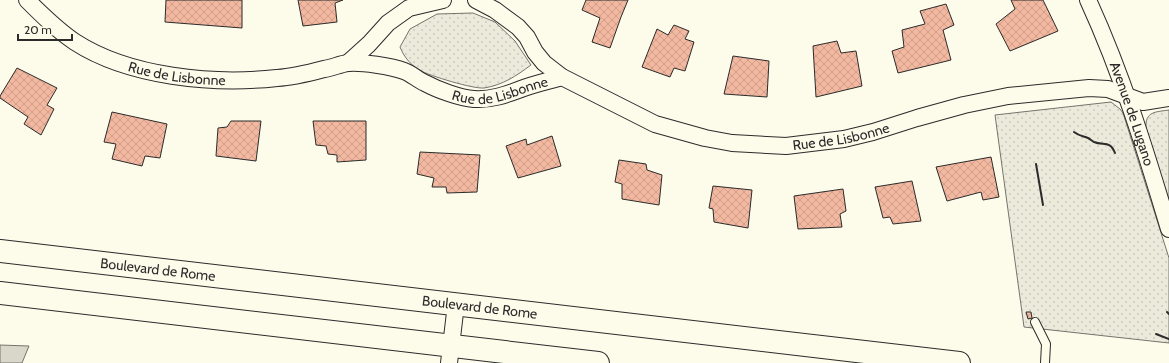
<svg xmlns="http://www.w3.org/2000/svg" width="1169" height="363" viewBox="0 0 1169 363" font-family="Cabin,sans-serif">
<defs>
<pattern id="park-dots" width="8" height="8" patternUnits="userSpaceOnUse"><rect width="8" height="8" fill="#ecebdb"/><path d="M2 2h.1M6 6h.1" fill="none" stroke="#cbcabc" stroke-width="1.8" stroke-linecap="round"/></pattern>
<pattern id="building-cross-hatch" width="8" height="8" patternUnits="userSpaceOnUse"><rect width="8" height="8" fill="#f2b8a0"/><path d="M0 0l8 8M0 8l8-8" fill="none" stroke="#d09e8a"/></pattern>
</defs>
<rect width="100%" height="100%" fill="#fdfbea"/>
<path fill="url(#park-dots)" stroke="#74746e" d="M473 13 495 22 515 41 531 65C516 76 503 85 484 88 473 89 430 76 419 70 410 64 404 57 400 47L410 29 437 14Z
M1111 102 1120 109 1123 113 1169 258V343L1024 327 995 115Z
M1169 110V201L1146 128C1145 111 1156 112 1169 110Z"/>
<path fill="#d8d7c9" stroke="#74746e" d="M0 345 29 346 22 363H0Z"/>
<path fill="url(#building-cross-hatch)" stroke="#2b2b2b" d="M166 0H242V28L165 22Z
M298 0H343L335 3 337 22 303 26Z
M586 0H628L621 17 610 48 592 42 600 18 582 10Z
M1011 0H1043L1058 31 1010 51 996 24 1015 9Z
M946 4 954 25 943 30 951 60 898 73 892 51 904 47 902 30 925 24 920 11Z
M674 25 689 31 685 39 694 42 685 71 674 68 670 77 642 67 657 29 668 35Z
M837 41 841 53 856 51 862 86 816 97 813 46Z
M733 56 769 61 767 97 724 94Z
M17 68 57 88 47 105 54 109 41 135 24 124 28 117 0 98V96Z
M112 112 167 124 160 158 145 156 142 166 112 159 116 144 104 142Z
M231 121H261L256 161 216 156 218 128 227 127Z
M313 121H366V160L337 162V155L328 154 326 146 316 145Z
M552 136 561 166 518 178 506 146 526 139 527 145Z
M420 152 480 155 477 192 447 193 446 187H432L434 178 417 174Z
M991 157 999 197 983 200 981 192 947 201 936 167Z
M619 160 646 164 647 170 662 175 659 205 622 199V184L615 182Z
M912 181 921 221 893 224 890 217 883 218 875 187Z
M713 186 752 190 748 228 714 222 713 209 709 208Z
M843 189 846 211 840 214 842 227 798 229 794 196Z
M1026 312H1031L1032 318 1028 319Z"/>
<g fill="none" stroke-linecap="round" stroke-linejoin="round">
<g stroke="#2b2b2b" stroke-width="10">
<path id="lane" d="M1035 322 1046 344 1045 363"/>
</g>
<g stroke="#2b2b2b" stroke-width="18">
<g id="street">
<path id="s1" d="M27 0C42 15 57 30 75 42 129 77 213 85 277 78 293 77 309 73 324 69 332 68 340 64 348 63 362 62 391 66 404 71 412 74 418 80 425 83 438 90 460 98 474 99 491 100 505 95 521 89 534 84 548 81 562 77"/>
<path id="s2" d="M476 0 495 10 518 27 527 37 535 52 544 63 562 77 655 124 705 138 732 143 786 146 844 139 873 132 917 118 964 105 1008 96 1089 88 1108 89 1143 102 1169 98"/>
<path id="s3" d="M1088 0C1122 74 1146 152 1169 229"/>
<path d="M348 63 369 44 388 23 409 8 443 0"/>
<path d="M449 363 456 304"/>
</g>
</g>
<g stroke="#2b2b2b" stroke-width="24">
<g id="secondary">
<path id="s4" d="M0 251 959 363"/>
<path d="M0 293 598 363"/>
</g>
</g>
<use href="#lane" stroke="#fdfbea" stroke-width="8"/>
<use href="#street" stroke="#fdfbea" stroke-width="16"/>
<use href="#secondary" stroke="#fdfbea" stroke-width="22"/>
<path stroke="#2b2b2b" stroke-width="2" d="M1074 132C1079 136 1083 136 1088 138 1090 139 1092 141 1094 142 1104 146 1110 140 1115 153
M1036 164 1043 205
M1167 312 1169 314
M1156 334 1169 339"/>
</g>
<g text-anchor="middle" stroke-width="3" stroke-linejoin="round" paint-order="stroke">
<g font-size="14" fill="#2b2b2b" stroke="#fdfbea">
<text dy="5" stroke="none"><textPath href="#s1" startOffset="172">Rue de Lisbonne</textPath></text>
<text dy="5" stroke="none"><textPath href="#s1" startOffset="505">Rue de Lisbonne</textPath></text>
<text dy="5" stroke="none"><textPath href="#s3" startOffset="122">Avenue de Lugano</textPath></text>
<text dy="5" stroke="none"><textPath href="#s2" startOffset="411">Rue de Lisbonne</textPath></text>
<text dy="5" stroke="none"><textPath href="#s4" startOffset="159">Boulevard de Rome</textPath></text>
<text dy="5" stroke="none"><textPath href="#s4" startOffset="483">Boulevard de Rome</textPath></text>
</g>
</g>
<path d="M18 34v6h54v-6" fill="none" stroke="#2b2b2b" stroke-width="2"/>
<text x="24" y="34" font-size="12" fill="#2b2b2b" stroke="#fdfbea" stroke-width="3" paint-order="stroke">20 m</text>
</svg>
